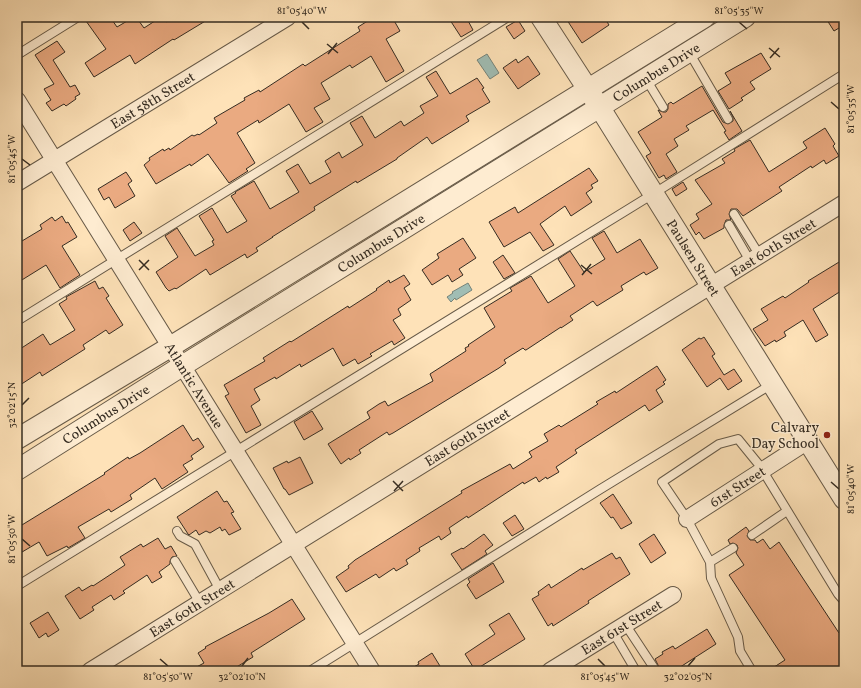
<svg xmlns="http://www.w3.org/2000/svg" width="861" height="688" viewBox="0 0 861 688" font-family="Vollkorn,serif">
<rect width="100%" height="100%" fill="#fee2b8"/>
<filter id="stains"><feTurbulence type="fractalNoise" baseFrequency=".005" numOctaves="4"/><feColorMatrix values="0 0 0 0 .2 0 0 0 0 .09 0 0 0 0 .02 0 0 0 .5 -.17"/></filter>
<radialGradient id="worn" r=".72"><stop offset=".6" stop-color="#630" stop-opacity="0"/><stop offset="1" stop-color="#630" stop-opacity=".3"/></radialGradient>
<path fill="#a0bdb4" stroke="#75837a" d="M487 54 499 73 490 79 477 60Z
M468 283 472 290 456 300 455 298 451 302 447 297 453 293 452 292Z"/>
<path fill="#eaaa81" stroke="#352c22" d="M93 17H110L117 27 134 17H136L144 28 161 17H163L166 22 173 17H212L174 40 173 39 135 64 130 55 94 77 85 63 106 49 86 21Z
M374 17H392L400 31 386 39 404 71 386 82 371 56 352 68 350 65 321 83 330 99 314 108 323 122 306 132 289 104 259 123 258 120 237 133 255 163 246 169 248 171 229 183 208 154 191 166 190 164 156 184 144 165 150 160 149 158 163 149 164 151 169 148 170 150 192 135 194 136 198 134 199 135 217 123 214 118 245 100 244 98 259 90 260 92 303 64 305 66 360 31 358 27Z
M448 17H466L473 30 461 37Z
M565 17H604L609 25 582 43Z
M825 17H844V25L834 31Z
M518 20 525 31 514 39 506 27Z
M57 41 65 52 53 60 70 87 75 85 80 94 75 97 76 99 66 106 64 104 52 111 46 103 51 100 44 89 54 84 35 55Z
M761 53 771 69 750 82 755 89 741 98 743 100 729 109 718 91 731 83 725 73Z
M528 56 540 74 518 89 503 68 516 59 518 63Z
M436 71 450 94 477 78 484 88 482 89 490 102 466 116 469 121 432 144 427 137 397 158V159L357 183 356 181 314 207 315 210 272 237H273L256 248 258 251 247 258 245 254 210 275 206 269 176 289 175 288 169 291 166 288 156 272 178 257 165 236 177 228 195 256 214 245 212 241 214 240 199 216 212 208 227 233 247 221 231 196 236 193 235 192 254 181 270 209 299 192 286 171 298 164 310 184 331 172 325 161 339 152 342 158 363 145 350 123 362 116 375 138 401 121 404 126 424 113 420 106 438 96 426 77Z
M702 86 723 122 728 124 733 121V117L730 111 742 131 729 140 724 132 726 131 713 110 686 126 689 130 674 139 678 146 666 154 677 172 666 179 664 175 659 178 646 156 651 153 638 132 662 117 658 110 663 112H666L668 109V104L671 102 673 104Z
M825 128 835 144 833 146 839 156 826 164 824 160 812 168 811 166 779 187 782 191 743 216 737 209H731L729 214 731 220H726L724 225V228L704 239 699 232 696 235 690 225 699 219 696 214 712 204 695 180 725 163 722 159 735 151 734 149 750 140 769 172 807 148 803 142Z
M589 168 598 181 591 185 593 188 586 193 592 202 571 216 565 206 540 224 554 245 543 251 530 232 504 247 489 222 515 207 518 213Z
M126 172 132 181 128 184 135 196 115 208 109 197 104 200 98 189Z
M683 182 687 189 676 196 672 189Z
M62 216 66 223 68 222 77 237 62 246 80 275 60 288 46 265 17 283V244L42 229 40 225 52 217 55 221Z
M134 222 142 233 130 241 123 230Z
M604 231 617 253 640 239 658 268 646 275 644 272 621 286 623 290 597 306 593 301 570 316 573 320 561 328V327L526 350H525L523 348 504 360 506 363 499 368 393 433 389 435 387 432 359 450 361 453 350 460 349 458 341 464 328 444 370 418 367 412 379 404 385 401 388 406 433 381 430 374 466 351 465 348 469 346 468 345 495 327 484 308 512 291 510 288 531 276 548 303 575 286 558 259 570 251 584 272 605 259 592 238Z
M463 238 476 258 459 269 463 275 452 282 448 275 432 285 422 270 439 258 437 254Z
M503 255 515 273 504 279 493 262Z
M844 259V289L813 309 828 335 816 342 803 320 784 332 786 336 776 342 775 340 765 346 753 329 768 320 761 309 783 296 785 298 809 282 808 281Z
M404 275 410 284 404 288 411 300 398 309 401 315 393 320 405 338 394 345 392 341 370 354 372 356 358 364 355 359 343 366 333 348 301 367 300 364 276 379 275 377 254 389 260 400 251 406 261 425 246 433 225 396 229 394 224 385 265 361 263 358 290 341 291 342 348 306 349 308 377 290 376 289 389 280 390 283Z
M95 281 99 289 103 287 109 296 106 298 123 325 109 334 106 330 83 345 85 349 42 376 40 372 17 387V351L43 334 50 345 75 330 59 304 67 299 66 297Z
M704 337 715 354 712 356 724 375 734 369 742 381 728 390 720 378 707 387 682 350 699 338 701 339Z
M657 366 666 380 663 382 665 384 656 390 663 402 649 411 645 405 575 450 577 453 556 467 559 472 547 479 546 477 539 482 536 477 524 484 523 482 468 518 467 516 449 528 451 533 441 540 439 536 419 548 420 551 406 560 408 564 396 571 394 568 379 578 376 574 346 592 336 577 349 568 348 566 355 560 462 493 461 491 510 464 513 469 532 457 529 452 548 441 544 434 559 425 561 427 598 404 596 402 615 391 616 393 619 391Z
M312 411 323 429 304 440 294 422Z
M183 425 193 441 198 438 204 447 191 456 193 459 183 465 188 472 162 489 155 478 130 495 132 499 111 512 109 509 78 527 85 538 68 548 67 546 47 556 39 542 17 555V528L105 474 104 473 128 457 129 459 140 453Z
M300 457 313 483 289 495 285 489H284L273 468 287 461 288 463Z
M217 491 224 502 227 501 234 512 231 513 241 529 229 535 225 529 222 531 220 527 210 533 206 531 199 535 196 530 189 535 188 534 177 517Z
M613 494 632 523 621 529 613 517 611 518 600 503Z
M515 515 524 529 512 536 503 523Z
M746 527 749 531 747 536 750 540H755L757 543 763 539 770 549 779 542 839 633 844 630V671H768L785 660 729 575 744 565 736 553 738 548 737 545 733 543 730 544 728 540Z
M484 534 493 545 485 551 487 554 462 570 451 554 462 548 463 549Z
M654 534 666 553 651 563 639 544Z
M158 538 165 549 171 546 177 556 172 557 170 561V564L159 572 162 577 152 583 147 575 123 591 125 593 114 600 111 595 92 607 94 610 80 619 65 596 79 587 82 591 92 585 93 586 125 565 120 557 141 544 143 547Z
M612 553 616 559 620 557 630 574 588 601 589 603 553 626 552 623 548 626 532 599 539 595 538 592 549 584 551 588 582 568 583 570Z
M493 563 504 582 476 599 467 585 470 582 468 579Z
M292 599 305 619 251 653 253 657 230 671H189L204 663 198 653 206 648 205 647 269 613Z
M48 612 59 630 48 637 46 633 39 638 30 623Z
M509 613 525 639 475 670 465 654 495 634 489 625Z
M707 629 716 644 674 671H661L655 659 663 654 662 652 673 646 675 649Z
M432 653 443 671H407L419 664 418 662Z"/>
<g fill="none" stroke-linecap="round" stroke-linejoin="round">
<g stroke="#675a48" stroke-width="10">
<path id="service" d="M689 52 728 119
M17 55 78 17
M646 79 663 107
M734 214 760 256
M729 225 750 261
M17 321 508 17
M177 531 180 536 195 544 220 590
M752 535 787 511
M175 561 200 603
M710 562 733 548
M17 586 653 194 844 74
M625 624 656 671
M613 632 636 671
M310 671 599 490 772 384
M752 671 740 651 738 637 711 578 710 562 687 519 662 482 719 444 738 439 760 466 838 594 844 601"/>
</g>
<g stroke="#675a48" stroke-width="18">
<g id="minor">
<path id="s1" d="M17 100 372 671"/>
<path id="s2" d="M17 183 288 17"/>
<path id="s3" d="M687 519 808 441"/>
<path id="s4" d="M90 671 844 203"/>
<path id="s5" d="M550 671 673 595"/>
</g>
</g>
<g stroke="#675a48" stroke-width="22">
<g id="tertiary">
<path id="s6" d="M541 17 600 108 844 499"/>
<path d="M17 439 170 347 705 17"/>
<path id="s7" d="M17 470 182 366 745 17"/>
</g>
</g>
<use href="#service" stroke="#feecd1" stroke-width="8"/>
<use href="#minor" stroke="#feecd1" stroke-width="16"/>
<use href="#tertiary" stroke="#feecd1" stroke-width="20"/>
</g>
<path fill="none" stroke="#352c22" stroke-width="1.5" d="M302 22 309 29M739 22 747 29M327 44 338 53M769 48 780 57M328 54 337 43M770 58 779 48M831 102 839 109M22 159 30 165M139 260 149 270M581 265 592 274M139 270 149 260M582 275 591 264M22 405 29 398M393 481 403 491M831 482 839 489M394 491 403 481M22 539 30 546M160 659 168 666M598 659 605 666M242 666 248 658M688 666 695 658"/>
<circle fill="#8f2418" stroke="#feecd1" stroke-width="1.5" cx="827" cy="435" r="4"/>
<g text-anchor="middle" stroke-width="3" stroke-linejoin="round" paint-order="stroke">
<g font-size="14" fill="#352c22" stroke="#feecd1">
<text dy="5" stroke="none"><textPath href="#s7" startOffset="753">Columbus Drive</textPath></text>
<text dy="5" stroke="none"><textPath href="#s2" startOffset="159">East 58th Street</textPath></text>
<text dy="5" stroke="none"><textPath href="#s7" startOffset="429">Columbus Drive</textPath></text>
<text dy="5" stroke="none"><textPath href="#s4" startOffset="804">East 60th Street</textPath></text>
<text dy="5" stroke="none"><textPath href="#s6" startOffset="285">Paulsen Street</textPath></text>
<text dy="5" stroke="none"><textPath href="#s1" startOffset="336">Atlantic Avenue</textPath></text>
<text dy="5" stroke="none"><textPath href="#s7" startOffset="105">Columbus Drive</textPath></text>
<text dy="5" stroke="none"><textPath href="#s4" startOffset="444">East 60th Street</textPath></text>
<text dy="5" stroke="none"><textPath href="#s3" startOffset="60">61st Street</textPath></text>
<text dy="5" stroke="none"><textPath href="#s4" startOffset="120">East 60th Street</textPath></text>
<text dy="5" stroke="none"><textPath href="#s5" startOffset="84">East 61st Street</textPath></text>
</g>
<g font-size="14" fill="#352c22" stroke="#feecd1" text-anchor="end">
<text x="819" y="432">Calvary<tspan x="819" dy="16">Day School</tspan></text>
</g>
</g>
<rect width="861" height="688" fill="none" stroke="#fee2b8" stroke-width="44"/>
<rect x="22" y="22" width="817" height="644" fill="none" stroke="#352c22" stroke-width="1.5"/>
<g font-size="10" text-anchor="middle" fill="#352c22">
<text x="302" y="14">81°05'40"W</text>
<text x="739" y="14">81°05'35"W</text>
<text transform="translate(850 109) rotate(-90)" y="4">81°05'35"W</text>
<text transform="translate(11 159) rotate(-90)" y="4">81°05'45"W</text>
<text transform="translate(11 405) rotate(-90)" y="4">32°02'15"N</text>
<text transform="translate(850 489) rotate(-90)" y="4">81°05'40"W</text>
<text transform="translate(11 539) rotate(-90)" y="4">81°05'50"W</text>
<text x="168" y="680">81°05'50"W</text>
<text x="242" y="680">32°02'10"N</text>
<text x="605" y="680">81°05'45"W</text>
<text x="688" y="680">32°02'05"N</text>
</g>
<rect width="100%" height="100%" filter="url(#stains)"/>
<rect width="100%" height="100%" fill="url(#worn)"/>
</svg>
